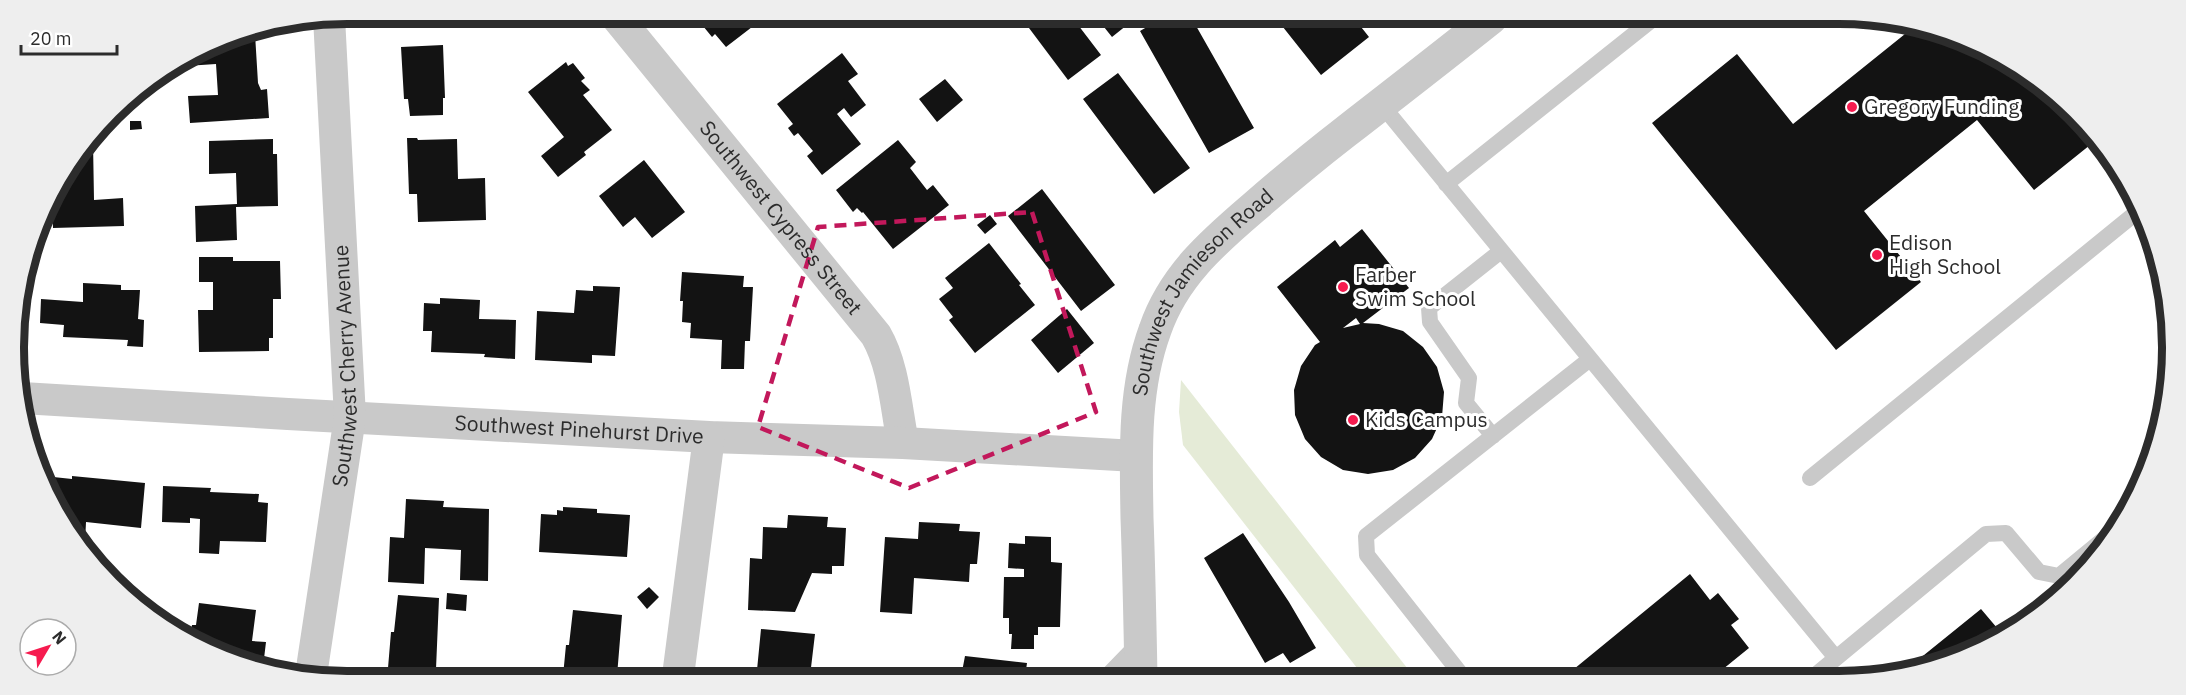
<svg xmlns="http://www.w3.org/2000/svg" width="2186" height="695" viewBox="0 0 2186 695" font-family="'IBM Plex Sans',sans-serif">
<rect width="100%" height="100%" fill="#fff"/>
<path fill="#e5ebd7" d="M1181 380 1415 678 1364 677 1183 445 1179 412Z"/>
<path fill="#131313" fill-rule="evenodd" d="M694 15H744L752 27 726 47 715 34 712 37Z
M1020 16 1072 17 1101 55 1068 80Z
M1096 17H1137L1112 37Z
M1164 17H1191L1254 128 1209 153 1140 31Z
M1275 17 1354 18 1369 37 1321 75Z
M1893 20H1904L2024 70 2095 141 2034 190 1977 120 1864 211 1921 282 1836 350 1652 123 1737 54 1793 124 1905 34Z
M255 34 258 83 261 90 267 89 269 118 190 123 188 96 218 95 216 64 186 66V60L220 39Z
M443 45 445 98H443V115L410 116 408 99H404L401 47Z
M842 53 858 74 848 81 866 105 851 117 844 108 837 114 861 144 822 175 807 156 813 151 798 133 794 136 788 128 793 124 777 104Z
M566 62 568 66 573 63 585 78 581 81 590 90 583 95 612 130 584 152 586 155 558 177 541 156 564 137 528 92Z
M1118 73 1190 168 1154 194 1083 99Z
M945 79 963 100 937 122 919 99Z
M118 108 119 122 107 123Z
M130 121H141L142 129 130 130Z
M407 138H417L418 140 457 139 458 179 485 178 486 220 418 222 417 194H409Z
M273 139V154H277L278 206 236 207 237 240 196 242 195 206 237 204 236 173 209 174V141Z
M898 140 916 162 910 168 927 190 933 185 949 205 893 249 863 212 862 213 857 208 853 212 836 190Z
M93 142 94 200 123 198 124 226 53 228 52 195Z
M644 160 685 212 652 238 635 217 623 227 599 196Z
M1042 189 1115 285 1081 311 1008 216Z
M990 215 997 224 985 234 977 225Z
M1362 229 1409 288 1363 323 1379 324 1403 331 1423 347 1437 367 1444 392 1442 417 1432 439 1415 458 1393 470 1368 474 1343 470 1321 457 1305 439 1295 415 1294 390 1301 366 1315 345 1320 342 1277 287 1335 240 1340 247ZM1356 318 1360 324 1343 328Z
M989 243 1021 284 1019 285 1035 305 975 353 949 320 953 317 939 299 953 288 945 278Z
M199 257H233V261H280L281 299H273V338H269V351L199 352 198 310H213V282H199Z
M682 272 744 276 743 287H753L750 341H745L744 369H721L722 340 690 338 691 323 682 322 683 301H680Z
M83 283 121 285V290H140L138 319 144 320 143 347 127 346 128 340 63 337 64 325 40 323 41 299 83 302Z
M593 286 620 287 615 356 592 355V363L535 360 537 311 574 313 576 290 593 291Z
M440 298 480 300 479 319 516 320 515 359 484 357 485 354 431 352 432 331H423L424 303 440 304Z
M1067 309 1094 343 1058 373 1031 340Z
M44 476 72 479V476L145 483 141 528 86 522 85 543 79 542 70 533Z
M163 486 211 488 210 492 259 494 258 502 268 503 266 542 220 541 219 554 199 553 200 519 190 518V523L162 522Z
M406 499 444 501 443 507 489 509 488 581 460 580 461 550 425 548 424 584 388 582 390 537 404 538Z
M563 507 597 509V513L630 515 627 557 539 552 541 514 557 515V510L563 511Z
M788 515 828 517 827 527 846 528 844 566H832V574L812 573 795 612 748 610 750 558 762 559 763 527 787 528Z
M919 522 960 524 959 531 980 532 977 564H970L969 582 914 578 912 614 880 612 885 537 918 539Z
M1243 533 1289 602 1316 648 1290 663 1283 653 1265 663 1204 558Z
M1025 536 1051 537V562L1062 563 1060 627H1038V635H1034V649H1011L1012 634H1009V618H1003L1004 577H1024V569L1008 568 1009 543 1025 544Z
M1690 574 1710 600 1718 593 1739 619 1731 625 1749 648 1712 678H1563Z
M649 587 659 597 647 609 637 597Z
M447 593 467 595 466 611 446 609Z
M398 595 439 598 436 669 459 671 458 675H394L395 669 388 668 391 632H394Z
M199 603 256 610 252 641 266 642 263 667 190 637 192 625H196Z
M1981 609 2003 635 1987 647 1903 672Z
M573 610 622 615 617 676H563L566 645H569Z
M761 629 815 634 810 676H749V670H757Z
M965 656 1027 663 1025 677H961Z"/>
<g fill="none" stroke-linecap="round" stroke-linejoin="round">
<path stroke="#c9c9c9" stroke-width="16" d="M1381 104 1836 658
M1446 184 1653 19
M1493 436 1466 403 1469 378 1430 322 1429 308 1501 251
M1810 478 2137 212
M1106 677 1139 643
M1464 678 1367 555 1366 536 1590 359
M1812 678 1986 534 2006 533 2039 572 2059 576 2116 529"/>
<g stroke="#c9c9c9" stroke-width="32">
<path id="s1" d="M615 15 876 335C894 366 896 408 903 443"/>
<path id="s2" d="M22 398 288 414 709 437 903 443 1136 456"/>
<path id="s3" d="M311 675 350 417 329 17"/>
<path d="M678 676 709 437"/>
</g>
<path stroke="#c9c9c9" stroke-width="33" id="s4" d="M1141 677C1140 624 1139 571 1137 518 1136 455 1133 390 1155 330 1173 277 1212 243 1253 208 1283 182 1313 157 1344 133 1393 95 1442 57 1491 18"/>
</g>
<path fill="none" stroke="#c2185b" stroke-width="4.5" stroke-dasharray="12 8" stroke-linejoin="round" d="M1032 212 1096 412 909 488 758 427 818 227Z"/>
<g fill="#f61b4f" stroke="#fff" stroke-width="2">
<circle cx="1852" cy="107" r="6"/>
<circle cx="1877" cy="255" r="6"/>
<circle cx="1343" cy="287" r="6"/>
<circle cx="1353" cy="420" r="6"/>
</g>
<g text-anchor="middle" stroke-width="6" stroke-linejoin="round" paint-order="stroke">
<g font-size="21" fill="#2c2c2c" stroke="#fff" text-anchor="start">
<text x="1864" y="114">Gregory Funding</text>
<text x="1889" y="250">Edison<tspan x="1889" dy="24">High School</tspan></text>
<text x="1355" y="282">Farber<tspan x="1355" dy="24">Swim School</tspan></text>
<text x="1365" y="427">Kids Campus</text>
</g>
<g font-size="21" fill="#2c2c2c" stroke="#fff">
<text dy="7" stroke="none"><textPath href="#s1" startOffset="262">Southwest Cypress Street</textPath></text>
<text dy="7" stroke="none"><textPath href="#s4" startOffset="406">Southwest Jamieson Road</textPath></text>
<text dy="7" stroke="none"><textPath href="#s3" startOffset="312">Southwest Cherry Avenue</textPath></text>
<text dy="7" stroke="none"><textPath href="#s2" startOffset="558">Southwest Pinehurst Drive</textPath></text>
</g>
</g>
<path d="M0 0H2186V695H0ZM347 24H1839A323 323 0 0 1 2162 347V348A323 323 0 0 1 1839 671H347A323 323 0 0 1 24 348V347A323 323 0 0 1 347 24Z" fill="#eee" fill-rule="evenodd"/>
<path fill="none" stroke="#2c2c2c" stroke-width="8" d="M347 24H1839A323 323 0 0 1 2162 347V348A323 323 0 0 1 1839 671H347A323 323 0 0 1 24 348V347A323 323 0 0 1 347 24Z"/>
<g transform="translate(48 647) rotate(51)"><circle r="28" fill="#ffffff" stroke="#ababab" stroke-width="1.5"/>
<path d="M0-4.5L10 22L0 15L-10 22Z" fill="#f61b4f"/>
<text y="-9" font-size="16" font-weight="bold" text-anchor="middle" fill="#2c2c2c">N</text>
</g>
<path d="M21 45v9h96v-9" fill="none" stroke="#2c2c2c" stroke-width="3"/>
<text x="30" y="45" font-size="18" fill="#2c2c2c" stroke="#ffffff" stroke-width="4.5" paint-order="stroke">20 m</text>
</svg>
